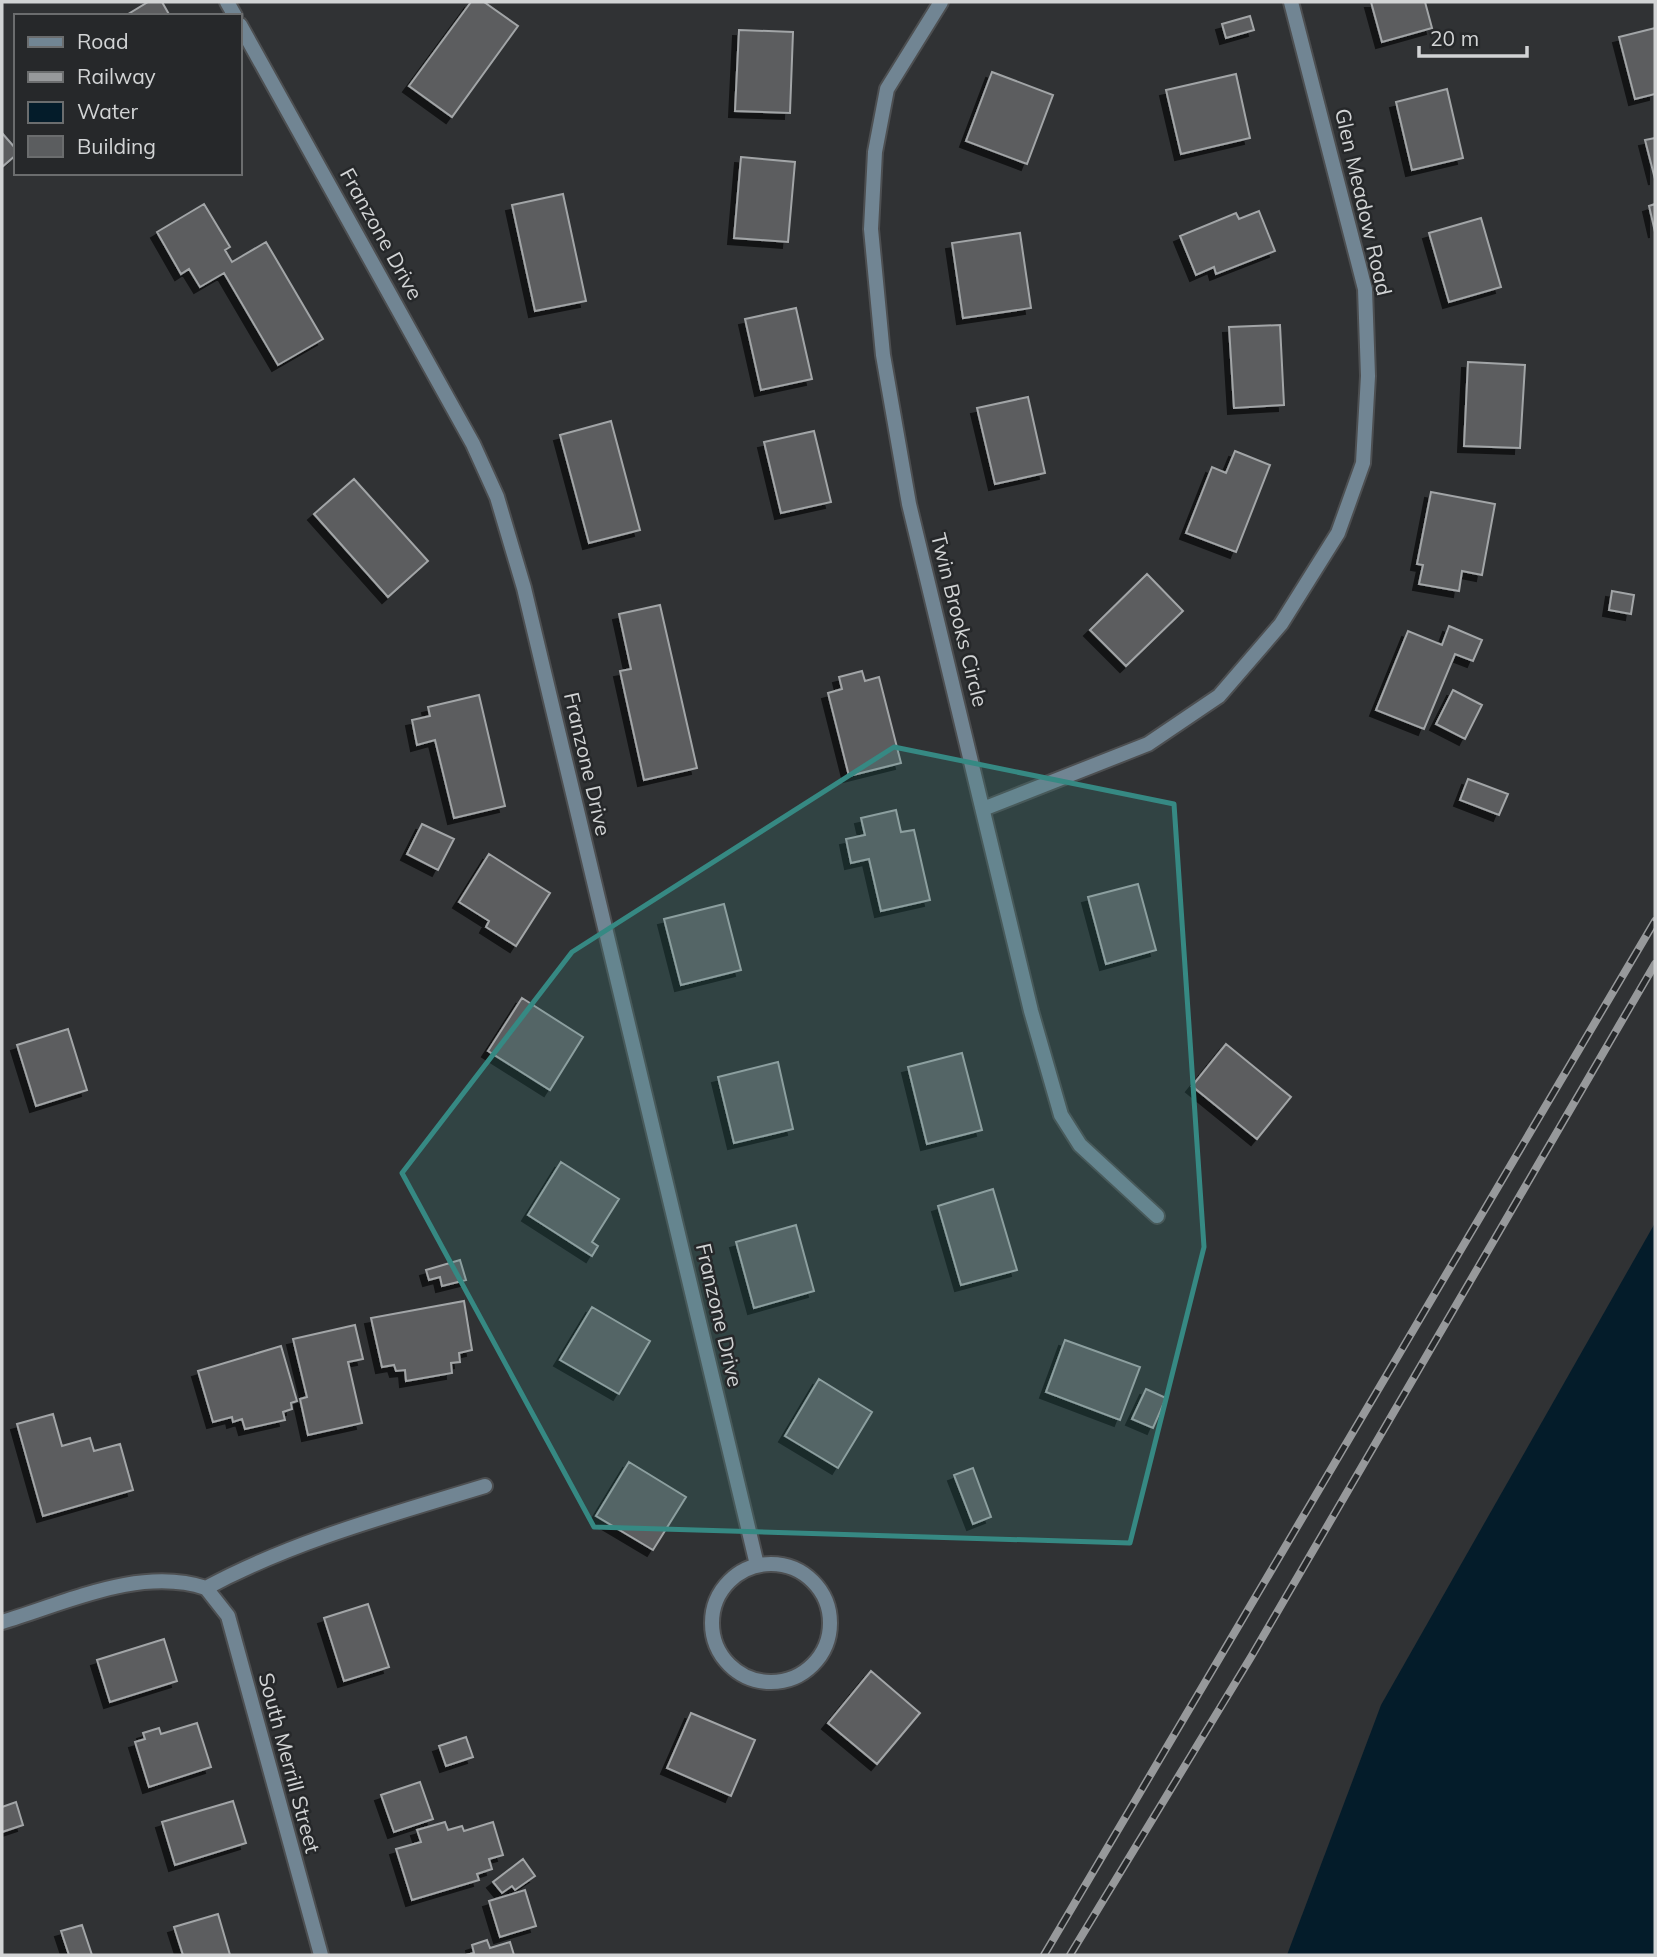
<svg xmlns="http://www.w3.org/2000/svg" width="1657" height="1957" viewBox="0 0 1657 1957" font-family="Mulish,sans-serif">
<defs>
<filter id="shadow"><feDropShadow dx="-6" dy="6" stdDeviation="0" flood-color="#0009"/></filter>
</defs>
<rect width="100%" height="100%" fill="#303234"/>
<path fill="#041c2a" d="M1655 1223V1955H1287L1381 1705Z"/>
<path fill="#5b5d5f" stroke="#a2a5a7" stroke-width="2" filter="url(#shadow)" d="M148 2H162L170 16H125Z
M471 2H484L518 26 452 117 409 86Z
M1371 2H1425L1432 28 1382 42Z
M1250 16 1254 30 1226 38 1222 24Z
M1655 28V94L1635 99 1619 37Z
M739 30 793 32 790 113 735 111Z
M992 72 1053 95 1027 164 966 141Z
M1236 74 1250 138 1181 154 1166 90Z
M1447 89 1463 158 1412 170 1396 102Z
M2 133 16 149V155L2 167Z
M1655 138V179L1645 140Z
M741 157 795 162 788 242 734 238Z
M563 194 586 301 535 311 512 205Z
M204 204 230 247 225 250 232 262 266 242 323 339 278 365 224 273 200 287 189 269 181 274 157 232Z
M1655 204V232L1649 206Z
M1259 211 1275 251 1216 274 1214 267 1196 275 1180 236 1236 213 1239 219Z
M1481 218 1501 287 1449 302 1429 233Z
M1020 233 1031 308 963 318 952 243Z
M796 308 812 379 761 390 745 319Z
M1280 325 1284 405 1234 408 1229 327Z
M1468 362 1525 365 1520 448 1464 446Z
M1028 397 1045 473 995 484 977 408Z
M611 421 640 530 589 543 560 435Z
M814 431 831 502 781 513 764 442Z
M1235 451 1270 465 1236 552 1186 533 1212 467 1226 473Z
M354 479 428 561 388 597 314 514Z
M1431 492 1495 504 1482 575 1462 571 1459 591 1419 584 1423 565 1417 564Z
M1147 574 1183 611 1126 666 1090 630Z
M1612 591 1634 595 1631 614 1609 610Z
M660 605 697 768 644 780 620 671 631 669 619 614Z
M1449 626 1482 640 1473 661 1455 654 1424 729 1376 710 1408 631 1442 645Z
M862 671 865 681 879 677 901 763 849 776 828 693 842 689 839 677Z
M1453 690 1482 705 1465 739 1436 724Z
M479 695 505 806 454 818 435 740 417 745 412 720 430 716 428 707Z
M1468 779 1508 794 1499 815 1460 800Z
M896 810 901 832 914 830 930 900 881 911 869 859 851 863 846 839 865 835 861 818Z
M422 824 454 839 438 870 407 854Z
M489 854 550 893 516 946 486 927 489 921 459 902Z
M1138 884 1156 950 1106 964 1088 897Z
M724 904 741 970 681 985 664 919Z
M522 998 583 1037 550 1090 488 1051Z
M68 1029 87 1090 36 1106 17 1045Z
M1226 1044 1291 1097 1257 1139 1192 1086Z
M962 1053 982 1130 927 1144 908 1067Z
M778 1062 793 1129 734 1143 718 1077Z
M561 1162 619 1199 592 1242 598 1246 592 1256 528 1215Z
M993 1189 1017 1270 961 1285 938 1206Z
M796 1225 814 1291 754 1308 736 1242Z
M460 1260 466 1280 442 1286 440 1277 429 1280 426 1270Z
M464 1301 472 1350 459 1353 460 1362 451 1363 452 1373 406 1381 405 1370 396 1371 394 1365 382 1367 371 1318Z
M592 1307 650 1341 619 1394 560 1360Z
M355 1325 363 1359 348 1362 362 1423 308 1435 300 1399 307 1397 293 1339Z
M1065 1340 1140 1367 1120 1420 1046 1392Z
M281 1346 297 1401 291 1403 292 1409 283 1412 285 1420 245 1429 242 1419 233 1422 232 1417 213 1422 198 1371Z
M819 1379 872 1412 838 1468 785 1436Z
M1146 1389 1166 1398 1153 1428 1132 1419Z
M53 1414 62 1446 90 1438 94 1451 120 1444 133 1490 43 1516 17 1424Z
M629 1462 686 1497 653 1550 596 1516Z
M973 1468 991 1517 973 1524 954 1475Z
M368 1604 389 1667 344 1681 324 1618Z
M164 1639 177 1681 110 1702 97 1660Z
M871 1671 920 1713 877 1764 828 1723Z
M691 1713 755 1740 731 1796 667 1768Z
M197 1723 211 1767 149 1787 135 1742 145 1739 143 1733 159 1728 161 1734Z
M466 1737 473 1757 446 1766 439 1746Z
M420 1782 433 1819 394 1832 381 1795Z
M233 1801 246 1843 175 1865 162 1822Z
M16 1802 23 1825 2 1832V1807Z
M445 1822 448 1830 462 1826 464 1831 493 1822 503 1855 489 1859 492 1869 477 1874 479 1880 412 1900 396 1849 421 1842 417 1830Z
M523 1859 535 1876 515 1890 512 1886 502 1893 493 1882Z
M525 1890 536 1926 500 1937 489 1901Z
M218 1914 230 1955H183L174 1927Z
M82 1925 92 1955H69L61 1931Z
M487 1940 490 1948 510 1942 514 1955H466L474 1953 472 1945Z"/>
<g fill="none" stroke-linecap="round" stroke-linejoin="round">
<g stroke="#4d4f51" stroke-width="18">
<path id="street" d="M227 2 235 16
M941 2 887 89 875 152 871 229 883 355 909 504 1031 1011 1061 1115 1080 1145 1157 1216
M240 25 473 444 497 497 524 588 757 1565
M983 809 1148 744 1219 696 1281 624 1338 533 1363 463 1368 376 1365 289 1291 2
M712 1623a59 59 0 1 1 118 0a59 59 0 1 1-118 0Z
M206 1588 228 1616 321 1955
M206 1588C293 1541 390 1515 485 1486
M2 1622C66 1603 140 1566 206 1588"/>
</g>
<use href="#street" stroke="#718593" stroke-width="14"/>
<g stroke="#97999b" stroke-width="8">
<path id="rail" d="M1044 1955 1655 921
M1070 1955 1251 1657 1655 964"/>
</g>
<use href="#rail" stroke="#26282a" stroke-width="5" stroke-dasharray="16" stroke-linecap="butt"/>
</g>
<path fill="#368983" fill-opacity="0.2" stroke="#368983" stroke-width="5" stroke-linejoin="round" d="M894 747 1174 804 1204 1247 1130 1543 594 1527 402 1173 572 952Z"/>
<g text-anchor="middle" stroke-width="5" stroke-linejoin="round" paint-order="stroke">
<g font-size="21" fill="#d2d4d5" stroke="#26282a">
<text transform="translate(1363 202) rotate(77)" y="7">Glen Meadow Road</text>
<text transform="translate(381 234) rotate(61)" y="7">Franzone Drive</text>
<text transform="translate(959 620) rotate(76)" y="7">Twin Brooks Circle</text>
<text transform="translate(587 764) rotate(77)" y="7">Franzone Drive</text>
<text transform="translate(719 1315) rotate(77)" y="7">Franzone Drive</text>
<text transform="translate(289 1763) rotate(75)" y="7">South Merrill Street</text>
</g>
</g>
<rect width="1657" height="1957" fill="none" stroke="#d2d4d5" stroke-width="7"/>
<rect x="14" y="14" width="228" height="161" fill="#26282a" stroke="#6b6d6e" stroke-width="2"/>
<rect x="28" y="37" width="35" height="10" fill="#718593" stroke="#6b6d6e" stroke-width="2"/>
<text x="77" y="49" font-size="21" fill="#d2d4d5">Road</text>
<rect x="28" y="72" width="35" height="10" fill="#97999b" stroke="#6b6d6e" stroke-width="2"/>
<text x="77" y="84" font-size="21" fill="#d2d4d5">Railway</text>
<rect x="28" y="102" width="35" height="21" fill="#041c2a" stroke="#6b6d6e" stroke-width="2"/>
<text x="77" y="119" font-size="21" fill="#d2d4d5">Water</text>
<rect x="28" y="136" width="35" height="21" fill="#5b5d5f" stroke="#6b6d6e" stroke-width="2"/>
<text x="77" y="154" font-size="21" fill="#d2d4d5">Building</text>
<path d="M1419 46v10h108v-10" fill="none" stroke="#d2d4d5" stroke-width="3.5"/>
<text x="1430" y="46" font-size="21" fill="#d2d4d5" stroke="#26282a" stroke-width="5" paint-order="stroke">20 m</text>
</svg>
